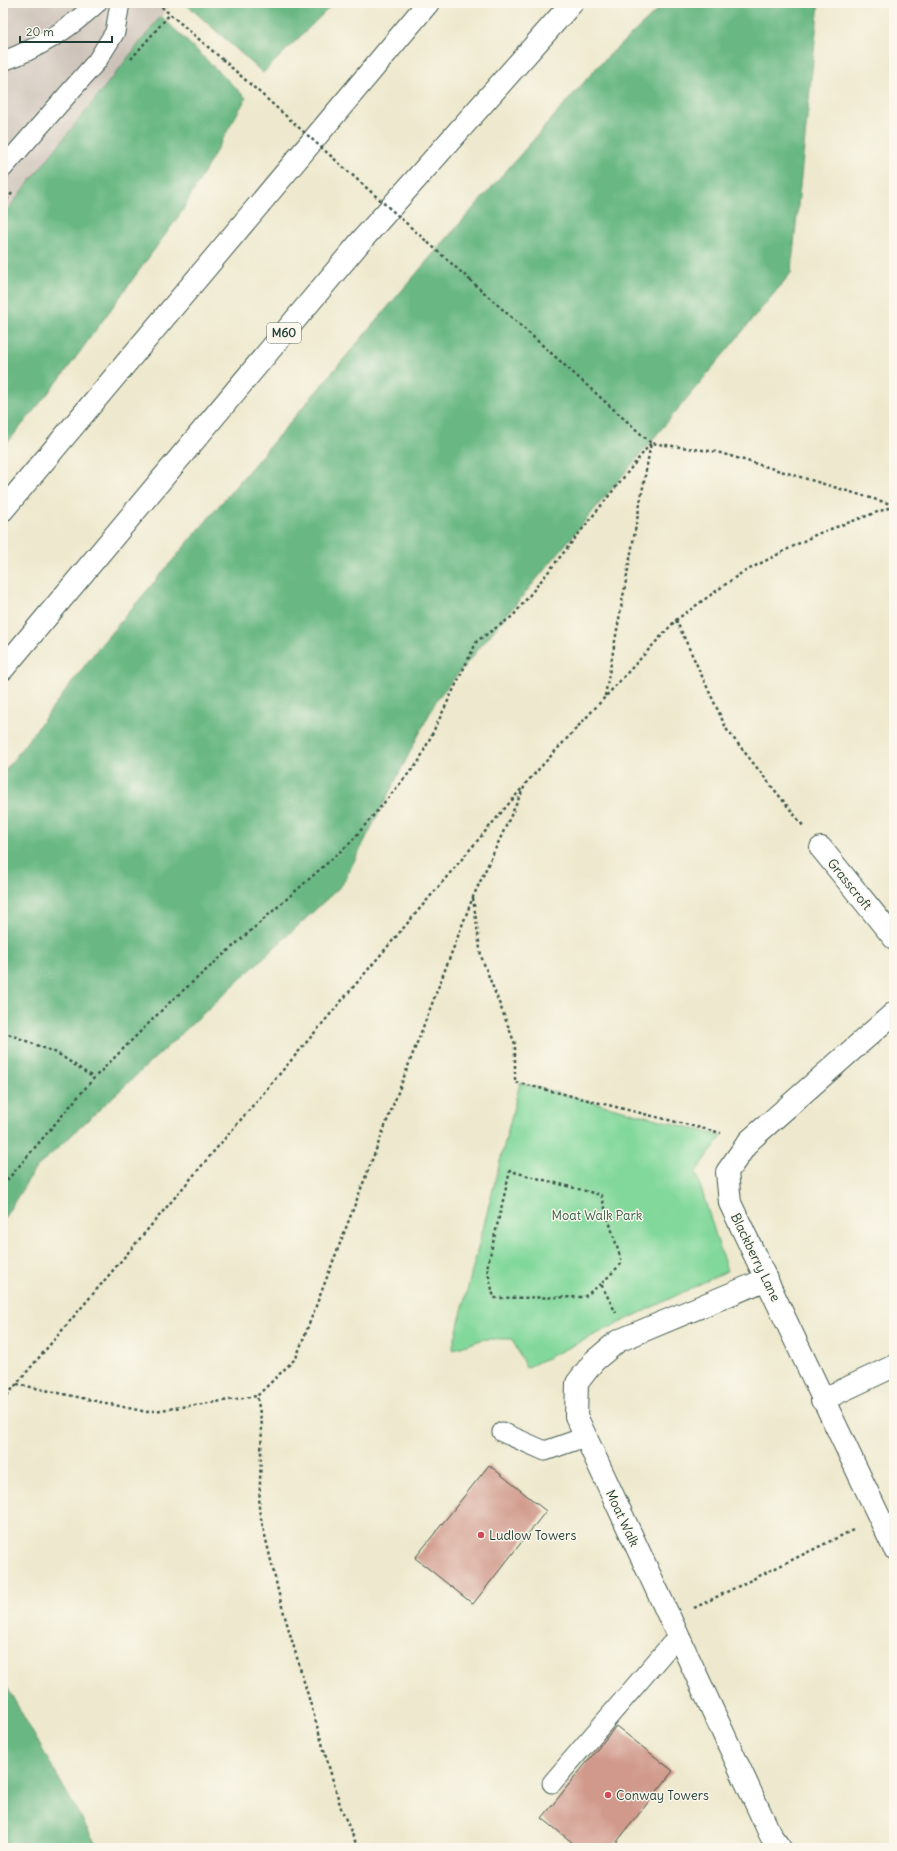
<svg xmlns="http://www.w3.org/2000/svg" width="897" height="1851" viewBox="0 0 897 1851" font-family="Delius,sans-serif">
<rect width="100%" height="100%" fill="#fbf7ec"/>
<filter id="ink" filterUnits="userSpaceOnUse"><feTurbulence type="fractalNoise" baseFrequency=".025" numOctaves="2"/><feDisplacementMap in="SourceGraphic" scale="8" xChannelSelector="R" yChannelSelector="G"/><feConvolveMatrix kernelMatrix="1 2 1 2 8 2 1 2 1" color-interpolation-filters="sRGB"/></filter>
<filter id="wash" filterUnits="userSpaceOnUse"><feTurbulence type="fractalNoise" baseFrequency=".012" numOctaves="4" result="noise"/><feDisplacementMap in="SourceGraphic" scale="16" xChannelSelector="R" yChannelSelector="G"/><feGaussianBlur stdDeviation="0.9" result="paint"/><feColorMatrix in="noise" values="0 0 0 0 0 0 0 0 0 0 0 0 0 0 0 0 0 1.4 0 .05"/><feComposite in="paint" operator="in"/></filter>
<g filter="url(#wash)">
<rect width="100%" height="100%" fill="#eee9ce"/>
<path fill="#cdc2b9" d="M3 3H172L3 215Z"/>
<path fill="#82d89b" stroke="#508a68" d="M520 1083 722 1136 696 1172 727 1271 526 1368 512 1339H484L452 1350Z"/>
<path fill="#69b883" stroke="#447a5c" d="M185 3H334L263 73Z
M665 3H819L791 273 437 699 342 885 35 1169 3 1220V773L99 647 427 261 599 65Z
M161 16 246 98 181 213 63 375 3 448V215Z
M3 1680 98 1848H3Z"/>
<g id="blocks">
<path fill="#d0998b" d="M489 1465 546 1511 473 1604 415 1558Z
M616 1726 673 1771 612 1848H579L542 1818Z"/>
</g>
</g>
<g filter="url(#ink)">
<use href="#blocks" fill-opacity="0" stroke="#3e574b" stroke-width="1"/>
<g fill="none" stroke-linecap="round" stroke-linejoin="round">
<g stroke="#3e574b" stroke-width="21">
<path id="service" d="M3 61C38 49 70 28 97 3
M3 168 97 61 115 32 120 3
M502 1432 545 1451 585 1437
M552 1783 678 1636"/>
</g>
<g stroke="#3e574b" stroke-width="24">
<path id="minor" d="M821 848 894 938
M894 1013 749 1141 727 1172 730 1203 894 1548
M767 1279 618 1341 594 1361 577 1383 576 1416 771 1836 780 1848
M822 1400 894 1366"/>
</g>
<g stroke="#3e574b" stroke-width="24">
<path id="motorway" d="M3 510 428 3
M3 669 361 241 572 3"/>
</g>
<path stroke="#3e574b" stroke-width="2.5" stroke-dasharray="3 3" stroke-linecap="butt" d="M157 3 222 59
M131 59 170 14
M3 205 12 193
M470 280 651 443 717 452 894 505
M676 620 727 730 804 827
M605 696 651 443
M473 898 481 956 515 1044V1082L721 1133
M3 1032 57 1053 94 1078
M3 1185 94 1078 169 1003 351 842 419 761 477 641 513 616 651 443
M601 1284 584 1297 494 1298 487 1268 510 1171 601 1195 622 1263 601 1284 616 1313
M17 1384 147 1412 257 1396
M3 1400 523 787
M694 1608 855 1529
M358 1848 341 1808 281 1603 259 1510 262 1425 257 1396 296 1358 473 897 526 783 676 620 740 574 817 534 894 506"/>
<use href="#service" stroke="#fff" stroke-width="19"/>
<use href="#minor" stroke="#fff" stroke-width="22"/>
<use href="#motorway" stroke="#fff" stroke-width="22"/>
<path stroke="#3e574b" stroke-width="2.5" stroke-dasharray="3 3" stroke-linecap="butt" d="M222 59 470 280"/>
</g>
</g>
<g fill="#d1495b" stroke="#fbf7ec" stroke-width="1.5">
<circle cx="481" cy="1535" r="4"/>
<circle cx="608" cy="1795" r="4"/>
</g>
<g text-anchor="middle" stroke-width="3" stroke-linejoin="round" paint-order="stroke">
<rect fill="#fbf7ec" stroke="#61756b" stroke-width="1" x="267" y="323" width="34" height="20" rx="3"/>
<g font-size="12" font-weight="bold" fill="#1f3d34">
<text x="284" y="337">M60</text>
</g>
<g font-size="13" fill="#1f3d34" stroke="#fbf7ec">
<text transform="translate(850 884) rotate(51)" y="5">Grasscroft</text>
<text transform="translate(756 1257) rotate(64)" y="5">Blackberry Lane</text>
<text transform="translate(623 1518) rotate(65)" y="5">Moat Walk</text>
</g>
<g font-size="13" fill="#335c49" stroke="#fbf7ec">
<text x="597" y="1220">Moat Walk Park</text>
</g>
<g font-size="13" fill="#1f3d34" stroke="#fbf7ec" text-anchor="start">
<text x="489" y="1540">Ludlow Towers</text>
<text x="616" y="1800">Conway Towers</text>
</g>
</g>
<rect width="897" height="1851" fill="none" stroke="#fbf7ec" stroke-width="16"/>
<path d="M20 36v6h92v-6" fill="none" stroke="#1f3d34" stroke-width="2"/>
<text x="26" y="36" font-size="12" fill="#1f3d34" stroke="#fbf7ec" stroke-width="3" paint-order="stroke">20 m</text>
</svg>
